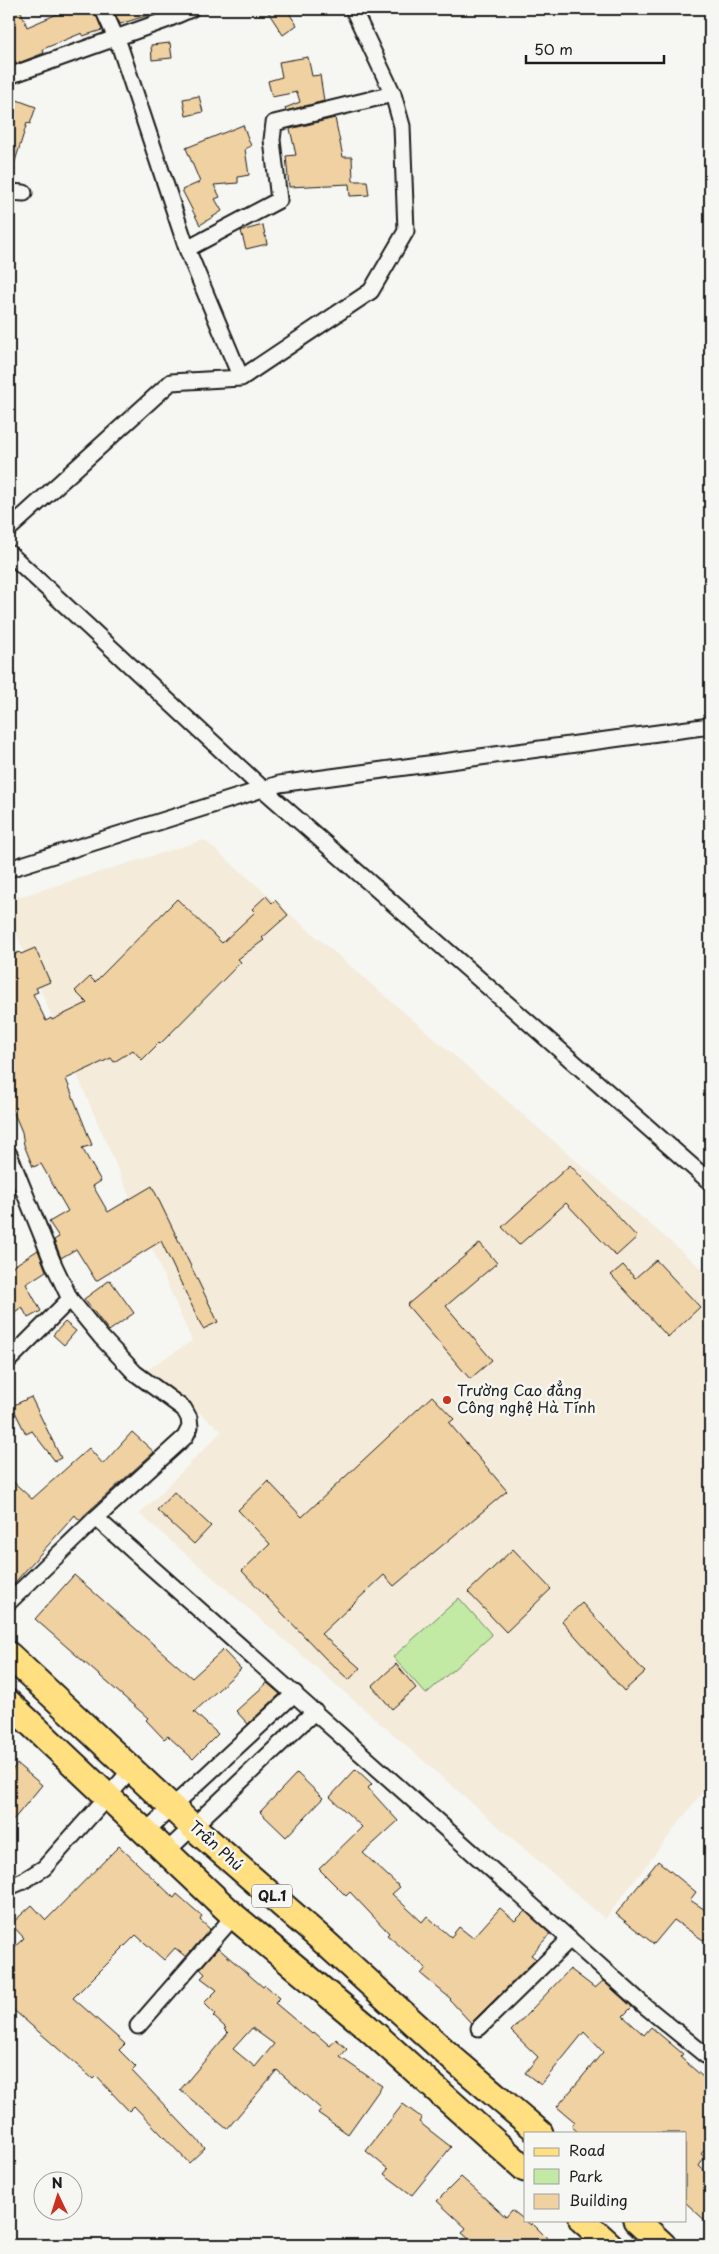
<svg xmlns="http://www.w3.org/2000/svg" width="719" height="2254" viewBox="0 0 719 2254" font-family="'Playpen Sans',sans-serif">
<rect width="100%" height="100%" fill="#f6f6f2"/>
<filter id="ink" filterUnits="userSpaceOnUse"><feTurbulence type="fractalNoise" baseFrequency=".02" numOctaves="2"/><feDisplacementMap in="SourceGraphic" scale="10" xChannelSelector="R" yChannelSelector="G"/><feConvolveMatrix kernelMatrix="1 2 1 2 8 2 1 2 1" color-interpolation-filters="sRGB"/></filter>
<g filter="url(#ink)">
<path fill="#f4ebda" d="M204 840 710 1276V1782L605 1919 140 1514 222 1431 147 1370 192 1341 9 917V900Z"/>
<path fill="#c2eaa5" stroke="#6f8360" d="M459 1598 492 1635 426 1694 393 1657Z"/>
<path fill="#efd1a2" stroke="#1c1c1c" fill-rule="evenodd" d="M9 9H20L27 27 69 9H94L102 30 83 36 82 33 43 49 44 53 16 64 9 44Z
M113 9H157L158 12 120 24Z
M266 9H286L297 25 283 35Z
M170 43 172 58 152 60 151 45Z
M308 57 312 76 320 75 324 101 286 111 285 108 300 102 297 92 272 97 268 81 282 77 279 62Z
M199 96 203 112 186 116 183 99Z
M9 97 36 107 30 124 27 123 12 171H9Z
M335 118 343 157H352L353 181H367L369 195 350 196 349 184 289 187 286 156 296 155 290 129Z
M243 125 251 146 245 149 249 175 238 177V183L214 185 220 197 215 199 222 211 200 225 182 190 200 182 186 148Z
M263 225 267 244 246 249 241 231Z
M266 896 272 903 275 900 288 915 262 938 264 940 238 959 241 962 160 1044 159 1043 142 1060 133 1050 114 1062 111 1058 66 1079 92 1145 82 1148 101 1181 93 1186 108 1212 152 1186 218 1322 203 1329 161 1241 96 1281 76 1249 61 1258 54 1240 59 1237 49 1222 68 1211 41 1164 33 1167 24 1145 22 1132 9 1101V958L19 952 21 954 35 948 50 982 36 988 38 992 33 994 46 1021 51 1018 52 1020 87 1003 75 991 90 977 95 982 177 899 222 943 255 912 252 909Z
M570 1165 637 1237 616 1256 566 1203 519 1245 502 1227Z
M480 1243 497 1263 446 1306 492 1360 470 1379 407 1305Z
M38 1250 46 1271 26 1284 41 1311 28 1318 22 1307 9 1316V1269Z
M656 1260 700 1307 668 1337 611 1275 623 1265 635 1278Z
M110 1280 134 1313 109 1331 84 1299Z
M65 1322 76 1331 64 1345 53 1335Z
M432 1396 454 1419 449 1423 507 1491 394 1586 384 1575 321 1634 360 1668 349 1680 325 1658 242 1571 270 1544 238 1510 268 1481 302 1517Z
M31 1397 61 1458 55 1461 32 1431 26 1434 12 1406Z
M132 1432 154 1452 79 1520 75 1515 9 1589V1478L32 1499 89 1448 103 1464Z
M174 1492 211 1526 194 1544 157 1510Z
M513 1549 551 1589 506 1632 468 1592Z
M74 1575 192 1678 223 1650 241 1669 194 1712 218 1734 193 1759 168 1736 164 1739 146 1720 148 1718 35 1619Z
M582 1603 645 1672 624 1691 562 1621Z
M396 1664 416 1688 392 1709 372 1686Z
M267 1683 280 1694 248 1724 236 1711Z
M17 1764 42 1785 9 1825V1774Z
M356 1769 372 1784 368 1788 398 1821 363 1853 400 1887 392 1894 422 1922 427 1916 451 1937 459 1927 473 1938 500 1908 515 1921 525 1911 550 1934 531 1955 536 1959 471 2023 450 2000 451 1999 421 1974 426 1968 387 1935 389 1933 350 1892 346 1896 319 1869 362 1827 330 1797Z
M297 1773 323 1798 286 1837 260 1812Z
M119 1846 174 1898 177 1894 202 1916 200 1920 210 1929 186 1957 175 1948 164 1960 136 1935 73 1998 125 2044 119 2050 136 2067 132 2071 205 2148 189 2163 134 2106 129 2111 96 2076 93 2079 9 2006V1952L24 1938 11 1924 32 1905 46 1920Z
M658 1861 696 1892 690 1900 710 1913V1933L703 1940 674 1920 654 1944 616 1914Z
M218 1948 263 1987 265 1985 280 1998 275 2003 312 2034 314 2032 330 2046 336 2039 347 2049 340 2057 382 2086 348 2134 318 2113 321 2109 277 2070 227 2129 180 2090 228 2033 224 2029 226 2028 213 2016 215 2014 204 2003 217 1990 201 1978 205 1974 200 1969ZM252 2028 274 2044 255 2067 233 2049Z
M570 1969 595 1988 603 1981 632 2007 623 2016 644 2035 651 2027 683 2054 680 2057 710 2083V2143L701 2154 705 2157 699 2166 710 2176V2225L685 2202V2133H579L571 2126 575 2122 557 2107 603 2052 584 2032 541 2085 525 2073 538 2057 511 2031Z
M403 2104 422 2118 419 2122 451 2147 412 2195 384 2174 388 2169 366 2151Z
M461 2177 506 2217 512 2210 531 2225 532 2223 554 2245H476L462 2233 466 2228 437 2201Z"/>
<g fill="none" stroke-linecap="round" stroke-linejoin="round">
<g stroke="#1c1c1c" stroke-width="19">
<path id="street" d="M103 9 120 47 187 249 279 200 272 140 274 123 393 94
M9 76 166 20 191 9
M9 192 24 193
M187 249 241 378
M9 529 171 382 241 378 371 291 406 231 402 126 393 94 353 9
M9 553 263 789 710 1182
M9 869 279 784 710 726
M9 1154 53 1263 70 1299 101 1337 135 1373 184 1409 189 1418 190 1427 185 1437 96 1518 9 1602
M9 1360 70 1299
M96 1518 645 2006 710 2059
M146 1831 295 1693
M167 1851 315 1711
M9 1887 23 1881 44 1868 132 1769
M138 2026 234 1916
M479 2028 570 1939"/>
</g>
<g stroke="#1c1c1c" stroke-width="29">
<path id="primary" d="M9 1655 193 1827 319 1937 453 2059 540 2133
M9 1703 234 1916 367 2027 525 2169
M582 2220 610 2245
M636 2220 663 2245"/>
</g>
<use href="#street" stroke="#f6f6f2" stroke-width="15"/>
<use href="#primary" stroke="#ffdf80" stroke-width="25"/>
</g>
</g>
<circle fill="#c8321e" stroke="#f6f6f2" stroke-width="2" cx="447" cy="1400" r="5"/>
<g text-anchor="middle" stroke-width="5" stroke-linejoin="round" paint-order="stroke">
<rect fill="#f6f6f2" stroke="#5d5d5c" stroke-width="1" x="252" y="1884.5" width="40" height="23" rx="4"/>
<g font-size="14" font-weight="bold" fill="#1c1c1c">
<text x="272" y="1901">QL.1</text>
</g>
<g font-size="15" fill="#1c1c1c" stroke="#f6f6f2" text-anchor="start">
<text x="457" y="1396">Trường Cao đẳng<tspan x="457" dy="17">Công nghệ Hà Tĩnh</tspan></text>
</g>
<g font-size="15" fill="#1c1c1c" stroke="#f6f6f2">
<text transform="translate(216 1846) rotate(42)" y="5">Trần Phú</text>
</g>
</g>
<rect width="719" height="2254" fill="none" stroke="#f6f6f2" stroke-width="30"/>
<rect x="15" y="15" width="689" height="2224" fill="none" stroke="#1c1c1c" stroke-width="2" filter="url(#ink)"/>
<rect x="524" y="2132" width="162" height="90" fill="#f6f6f2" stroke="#9f9f9c"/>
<rect x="534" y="2148" width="25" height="8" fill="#ffdf80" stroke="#9f9f9c"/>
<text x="569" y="2156" font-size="15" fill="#1c1c1c">Road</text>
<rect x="534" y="2169" width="25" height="15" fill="#c2eaa5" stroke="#9f9f9c"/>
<text x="569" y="2182" font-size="15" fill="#1c1c1c">Park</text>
<rect x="534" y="2194" width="25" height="15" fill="#efd1a2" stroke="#9f9f9c"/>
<text x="569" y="2206" font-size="15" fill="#1c1c1c">Building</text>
<g transform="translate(58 2196) rotate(356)"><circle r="24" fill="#f6f6f2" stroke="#9f9f9c"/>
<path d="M0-4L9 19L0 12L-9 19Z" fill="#c8321e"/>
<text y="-8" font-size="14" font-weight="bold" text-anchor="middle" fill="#1c1c1c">N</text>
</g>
<path d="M526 55v8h138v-8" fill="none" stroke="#1c1c1c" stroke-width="2.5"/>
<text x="534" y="55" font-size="15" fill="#1c1c1c" stroke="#f6f6f2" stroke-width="4" paint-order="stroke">50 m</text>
</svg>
